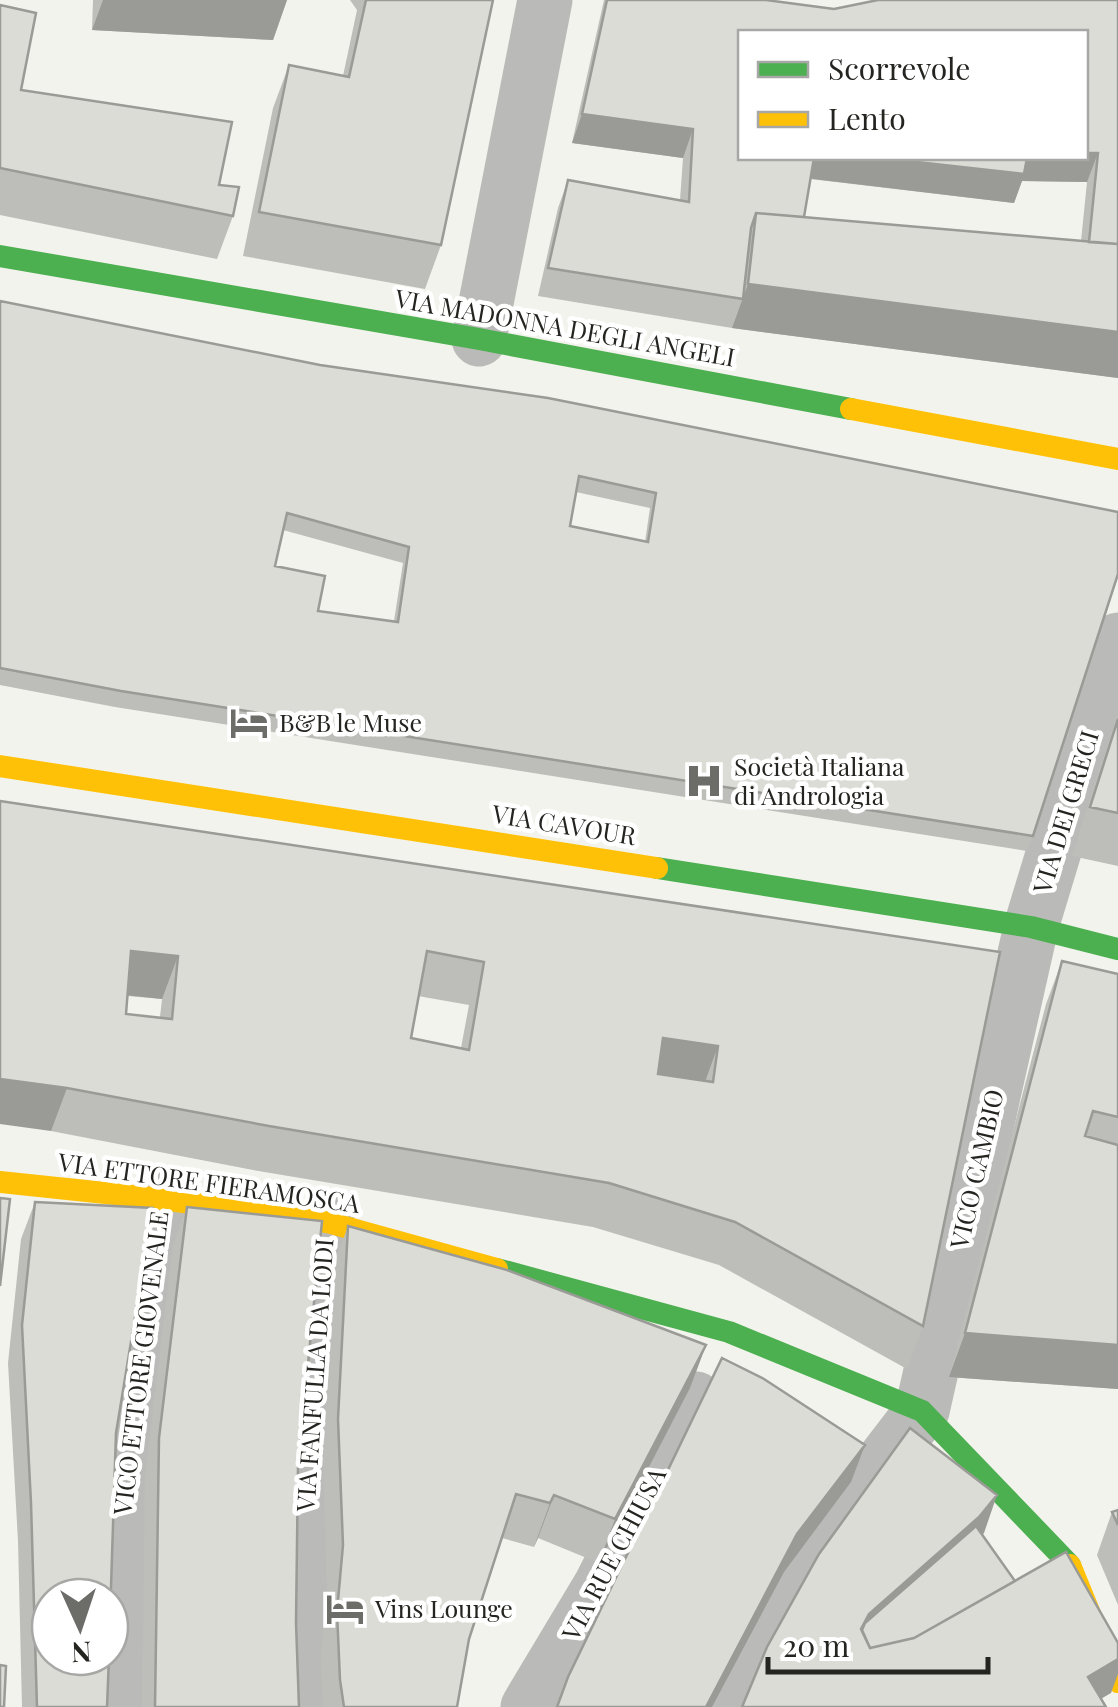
<svg xmlns="http://www.w3.org/2000/svg" width="1118" height="1707" viewBox="0 0 1118 1707" font-family="'Playfair Display',serif">
<rect width="100%" height="100%" fill="#f3f3ed"/>
<g fill="none" stroke-linecap="round" stroke-linejoin="round">
<path stroke="#babab8" stroke-width="55" d="M479 339 545 0
M123 1707 120 1505 162 1199
M316 1707 302 1504 327 1222
M528 1707 601 1585 696 1399
M728 1707 789 1584 922 1411 1031 927 1118 640"/>
<path stroke="#4caf50" stroke-width="22" d="M0 256 479 339 851 409
M657 868 1031 927 1118 949
M497 1269 729 1332 922 1411 1070 1565"/>
<path stroke="#ffc107" stroke-width="22" d="M851 409 1118 459
M0 766 657 868
M0 1182 162 1199 327 1222 497 1269
M1070 1565 1118 1682"/>
</g>
<path fill="#bdbdb9" fill-rule="evenodd" d="M93 0H287L273 40 92 30Z
M350 0H493L441 245 425 289 243 256 273 108 289 65 343 76 357 10Z
M604 0H766L834 9 1118 0V378L732 328 538 296 558 208 568 180 680 200 683 158 572 143ZM810 179 1014 203 1022 181 1087 182 1081 241 804 217Z
M0 5 21 90 219 185 233 216 217 259 0 215Z
M0 301 320 365 1118 512 1033 836 1027 851 115 707 0 685ZM576 492 650 508 645 542 570 526ZM283 530 403 563 394 621 318 611 275 566Z
M1118 712V866L1072 856Z
M0 801 1000 952 923 1326 907 1369 719 1265 593 1227 253 1170 51 1131ZM128 996 162 999 160 1017 126 1014ZM418 996 469 1005 461 1048 411 1038Z
M1062 961 1118 974V1389L949 1377 1046 1004Z
M35 1202 116 1433 107 1707H22L18 1541 8 1363 21 1239Z
M187 1207 298 1466 296 1623 299 1707H142L145 1475 173 1245Z
M348 1226 706 1345 690 1388 599 1563 538 1538 534 1547 502 1538 469 1639 457 1707H323L321 1656 327 1588 323 1462 332 1270Z
M1118 1510V1605L1097 1555 1112 1512Z"/>
<path fill="#9a9a96" d="M103 0H287L273 40 92 30Z
M582 114 693 129 683 158 572 143Z
M1086 153H1098L1087 182 1022 181 1014 203 805 178 812 158H1086Z
M748 284 1118 332V378L732 328Z
M131 951 178 956 162 999 115 994Z
M663 1038 718 1046 702 1090 647 1082Z
M0 1079 67 1088 51 1131 0 1124Z
M965 1333 1118 1345V1389L949 1377Z
M706 1345 690 1388 599 1563 615 1519Z
M865 1445 851 1482 784 1572 712 1707H706L797 1534Z
M554 1495 538 1538 534 1547 550 1503Z
M997 1495 984 1533 965 1555 858 1638 869 1614Z
M1118 1659V1674L1111 1693 1087 1707 1088 1677Z"/>
<path fill="#dcdcd7" stroke="#9a9a96" stroke-width="2.5" fill-rule="evenodd" d="M366 0H493L441 245 259 212 289 65 349 77Z
M607 0H766L834 9 878 0H1118V244L1089 242 1098 153H1086V32H740V158H814L804 217 756 213 751 228 743 299 548 268 568 180 689 202 693 129 582 114Z
M0 5 36 13 21 90 232 122 219 185 239 187 233 216 0 168Z
M881 158H1027L1024 174Z
M756 213 1118 244V332L748 284Z
M0 301 320 365 548 398 1118 512V574L1033 836 121 691 0 668ZM579 476 656 493 648 542 570 526ZM287 513 409 547 398 622 318 611 325 576 275 566Z
M1118 719V813L1090 807Z
M0 801 1000 952 923 1326 735 1222 609 1183 269 1126 67 1088 0 1079ZM131 951 178 956 172 1019 126 1014ZM427 951 484 962 469 1050 411 1038ZM663 1038 718 1046 713 1082 658 1074Z
M1062 961 1118 974V1117L1093 1111 1085 1136 1118 1145V1345L965 1333Z
M0 1198 10 1199 0 1286Z
M35 1202 153 1208 116 1433 110 1618V1597H50V1657H109L107 1707H37L31 1503 22 1325Z
M187 1207 322 1221 298 1466 296 1623 299 1707H155L159 1438Z
M348 1226 507 1270 706 1345 615 1519 554 1495 550 1503 516 1494 469 1639 457 1707H344L340 1680 337 1612 343 1545 338 1419Z
M722 1358 764 1379 865 1445 797 1534 706 1707H557L568 1677Z
M910 1428 997 1495 979 1517 869 1614 861 1629 870 1648 914 1638 1066 1552 1118 1643V1659L1088 1677 1106 1707H742L767 1647 819 1554Z
M1118 1510V1525L1112 1512Z
M976 1526 1015 1581 914 1638 870 1648 862 1630 865 1623Z
M0 1665 6 1666 4 1707H0Z"/>
<defs>
<g id="hotel-bare" transform="scale(3)"><path d="M-6-4.5h1.5V1H6V5H4.5V3h-9V5H-6ZM-4 0a1.8 1.8 0 1 1 3.6 0ZM.5 0V-2.5h3Q6-2.5 6 0Z" fill="#6c6c68" stroke="#fff" stroke-width="2.5" paint-order="stroke"/></g>
<g id="hospital-bare" transform="scale(3)"><path d="M-5-5h3v3.5h4V-5h3V5h-3V1.5h-4V5h-3Z" fill="#6c6c68" stroke="#fff" stroke-width="2.5" paint-order="stroke"/></g>
</defs>
<g fill-rule="evenodd">
<use href="#hotel-bare" x="249" y="723"/>
<use href="#hospital-bare" x="704" y="781"/>
<use href="#hotel-bare" x="345" y="1609"/>
</g>
<g text-anchor="middle" stroke-width="9" stroke-linejoin="round" paint-order="stroke">
<g font-size="25" fill="#242420" stroke="#fff">
<text transform="translate(565 328) rotate(10)" y="9">VIA MADONNA DEGLI ANGELI</text>
<text transform="translate(1066 812) rotate(-73)" y="9">VIA DEI GRECI</text>
<text transform="translate(564 825) rotate(9)" y="9">VIA CAVOUR</text>
<text transform="translate(977 1169) rotate(-77)" y="9">VICO CAMBIO</text>
<text transform="translate(209 1183) rotate(8)" y="9">VIA ETTORE FIERAMOSCA</text>
<text transform="translate(141 1363) rotate(-83)" y="9">VICO ETTORE GIOVENALE</text>
<text transform="translate(315 1375) rotate(-86)" y="9">VIA FANFULLA DA LODI</text>
<text transform="translate(614 1554) rotate(-62)" y="9">VIA RUE CHIUSA</text>
</g>
<g font-size="25" fill="#242420" stroke="#fff" text-anchor="start">
<text x="279" y="732">B&amp;B le Muse</text>
<text x="734" y="776">Società Italiana<tspan x="734" dy="29">di Andrologia</tspan></text>
<text x="375" y="1618">Vins Lounge</text>
</g>
</g>
<rect x="738" y="30" width="350" height="130" fill="#ffffff" stroke="#a7a7a6" stroke-width="2.5"/>
<rect x="758" y="62" width="50" height="15" fill="#4caf50" stroke="#a7a7a6" stroke-width="2.5"/>
<text x="828" y="80" font-size="30" fill="#242420">Scorrevole</text>
<rect x="758" y="112" width="50" height="15" fill="#ffc107" stroke="#a7a7a6" stroke-width="2.5"/>
<text x="828" y="130" font-size="30" fill="#242420">Lento</text>
<g transform="translate(80 1627) rotate(177)"><circle r="48" fill="#ffffff" stroke="#a7a7a6" stroke-width="2.5"/>
<path d="M0-8L18 38L0 25L-18 38Z" fill="#6c6c68"/>
<text y="-15" font-size="28" font-weight="bold" text-anchor="middle" fill="#242420">N</text>
</g>
<path d="M768 1657v15h220v-15" fill="none" stroke="#242420" stroke-width="5"/>
<text x="783" y="1657" font-size="30" fill="#242420" stroke="#ffffff" stroke-width="8" paint-order="stroke">20 m</text>
</svg>
